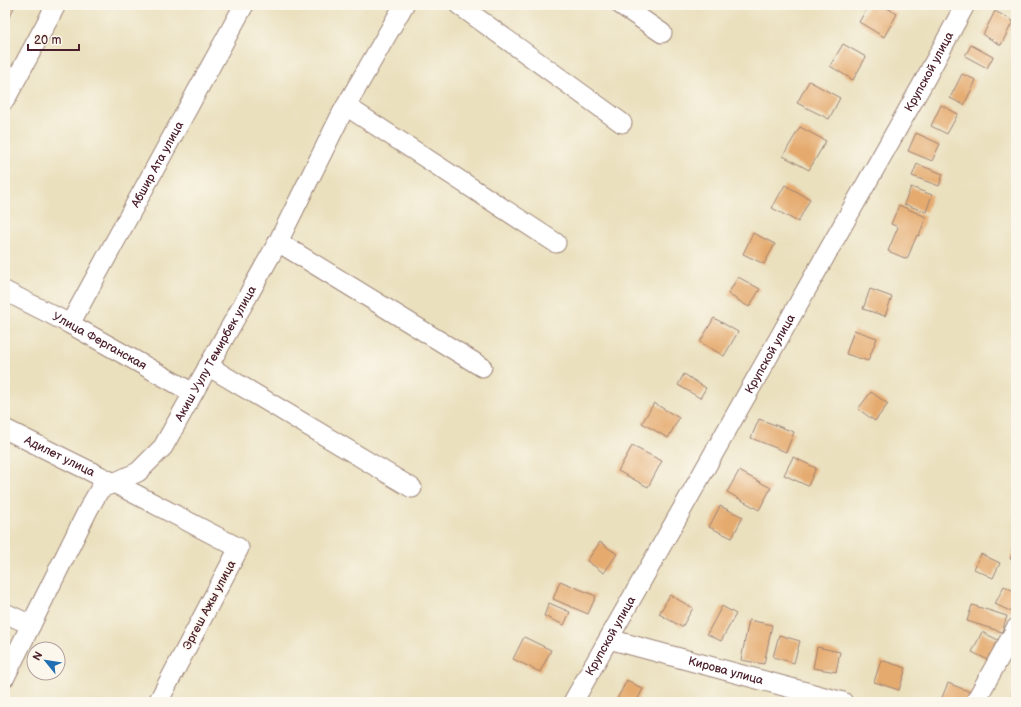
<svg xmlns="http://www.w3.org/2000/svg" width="1021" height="707" viewBox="0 0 1021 707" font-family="'Balsamiq Sans',sans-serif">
<rect width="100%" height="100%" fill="#fbf7ec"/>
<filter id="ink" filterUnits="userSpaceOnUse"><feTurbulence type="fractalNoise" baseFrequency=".025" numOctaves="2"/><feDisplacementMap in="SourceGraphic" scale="8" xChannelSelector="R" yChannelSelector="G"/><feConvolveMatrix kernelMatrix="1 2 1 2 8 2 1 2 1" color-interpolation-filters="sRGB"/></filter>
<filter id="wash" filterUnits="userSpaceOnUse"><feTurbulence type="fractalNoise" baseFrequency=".012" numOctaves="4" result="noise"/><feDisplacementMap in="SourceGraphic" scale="16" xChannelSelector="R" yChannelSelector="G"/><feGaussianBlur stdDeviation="0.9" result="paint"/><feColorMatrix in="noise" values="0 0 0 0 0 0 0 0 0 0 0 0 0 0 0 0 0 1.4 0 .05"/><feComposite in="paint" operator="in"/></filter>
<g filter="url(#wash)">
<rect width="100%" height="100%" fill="#eae0be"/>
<g id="blocks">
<path fill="#e5aa6e" d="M5 5 15 6 5 25Z
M869 5H882L897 14 884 37 859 22Z
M995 11 1013 21 1001 45 983 35Z
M843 44 866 57 853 80 830 66Z
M971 45 993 57 987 68 965 56Z
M962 74 976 80 964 105 950 98Z
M809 81 840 98 829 119 797 103Z
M941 105 958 114 947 134 931 126Z
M800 127 826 141 809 170 783 156Z
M916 133 940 144 932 161 908 151Z
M917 164 943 174 939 186 912 176Z
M785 185 810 199 798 222 772 208Z
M911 187 932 195 926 212 904 204Z
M899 205 926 217 919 236 917 235 907 259 888 251 898 227 891 224Z
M753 233 775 244 764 264 743 254Z
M738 277 760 289 749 307 728 294Z
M870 289 892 297 885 316 863 309Z
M714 318 738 332 724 356 700 342Z
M854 330 877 338 868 361 846 354Z
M684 374 706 388 700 398 678 385Z
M871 392 888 404 875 421 858 409Z
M654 403 679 418 668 438 642 423Z
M759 419 794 432 786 452 751 438Z
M632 446 662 461 648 487 618 471Z
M793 457 816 468 808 486 784 475Z
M739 471 771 488 759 510 727 492Z
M720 506 743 517 732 538 709 527Z
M600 542 617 554 604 573 587 561Z
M1016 546V562L1010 559Z
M981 554 1000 563 993 578 974 569Z
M560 581 596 596 588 614 553 599Z
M1004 586 1016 592V604L1012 612 995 604Z
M670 595 693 608 682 627 659 614Z
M549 603 570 612 564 625 544 616Z
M972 605 1007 616 1002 632 967 621Z
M722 606 736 614 721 641 707 634Z
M749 620 772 625 764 664 741 660Z
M982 632 998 640 988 660 972 652Z
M779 635 800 641 794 663 773 657Z
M524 637 551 650 540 672 513 659Z
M817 647 840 652 836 672 813 668Z
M881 660 906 668 899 690 874 682Z
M627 680 643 689 636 702H623L617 699Z
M948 683 973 693 970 702H940Z
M1016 690V702H1009Z"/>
</g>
</g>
<g filter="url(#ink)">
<use href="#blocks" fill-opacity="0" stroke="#9a8074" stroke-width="1"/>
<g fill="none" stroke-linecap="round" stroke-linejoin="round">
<g stroke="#9a8074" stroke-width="21">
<g id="minor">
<path d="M459 5 622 123"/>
<path d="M621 5 662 33"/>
<path d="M5 100 56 5"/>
<path d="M346 106 556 243"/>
<path d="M278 242 482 367"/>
<path id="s1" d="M5 291 70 324 193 393"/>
<path id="s2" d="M70 324 244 5"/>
<path d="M208 366 412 488"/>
<path id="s3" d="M5 429 114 483 239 548 158 702"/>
<path d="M5 613 31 625"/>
<path id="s4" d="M609 639 843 702"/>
<path id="s5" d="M5 677 88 510 100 489 138 472 163 447 278 242 342 113 404 5"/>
<path id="s6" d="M573 702 922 85 965 5"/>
<path d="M975 702 1016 628"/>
</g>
</g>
<use href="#minor" stroke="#fff" stroke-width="19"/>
</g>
</g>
<g text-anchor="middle" stroke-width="3" stroke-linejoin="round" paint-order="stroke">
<g font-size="12" fill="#4a1f2b" stroke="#fbf7ec">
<text dy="4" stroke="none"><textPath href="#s6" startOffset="724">Крупской улица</textPath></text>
<text dy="4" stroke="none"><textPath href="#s2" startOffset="182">Абшир Ата улица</textPath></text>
<text dy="4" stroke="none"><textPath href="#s1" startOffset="107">Улица Ферганская</textPath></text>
<text dy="4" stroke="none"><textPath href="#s5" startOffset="395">Акиш Уулу Темирбек улица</textPath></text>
<text dy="4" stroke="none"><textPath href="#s6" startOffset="400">Крупской улица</textPath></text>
<text dy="4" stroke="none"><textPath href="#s3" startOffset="61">Адилет улица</textPath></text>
<text transform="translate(209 605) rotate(-62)" y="4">Эргеш Ажы улица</text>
<text dy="4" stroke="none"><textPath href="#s6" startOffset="76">Крупской улица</textPath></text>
<text dy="4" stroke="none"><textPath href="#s4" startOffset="121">Кирова улица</textPath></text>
</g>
</g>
<rect width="1021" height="707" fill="none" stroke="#fbf7ec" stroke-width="20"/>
<g transform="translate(46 661) rotate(300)"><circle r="19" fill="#fbf7ec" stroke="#b4a19f"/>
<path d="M0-3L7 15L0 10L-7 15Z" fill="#1f6fb2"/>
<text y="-6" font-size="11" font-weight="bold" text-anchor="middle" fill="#4a1f2b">N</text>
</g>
<path d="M28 44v6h51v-6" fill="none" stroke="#4a1f2b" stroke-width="2"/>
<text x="34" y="44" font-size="12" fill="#4a1f2b" stroke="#fbf7ec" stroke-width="3" paint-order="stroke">20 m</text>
</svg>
